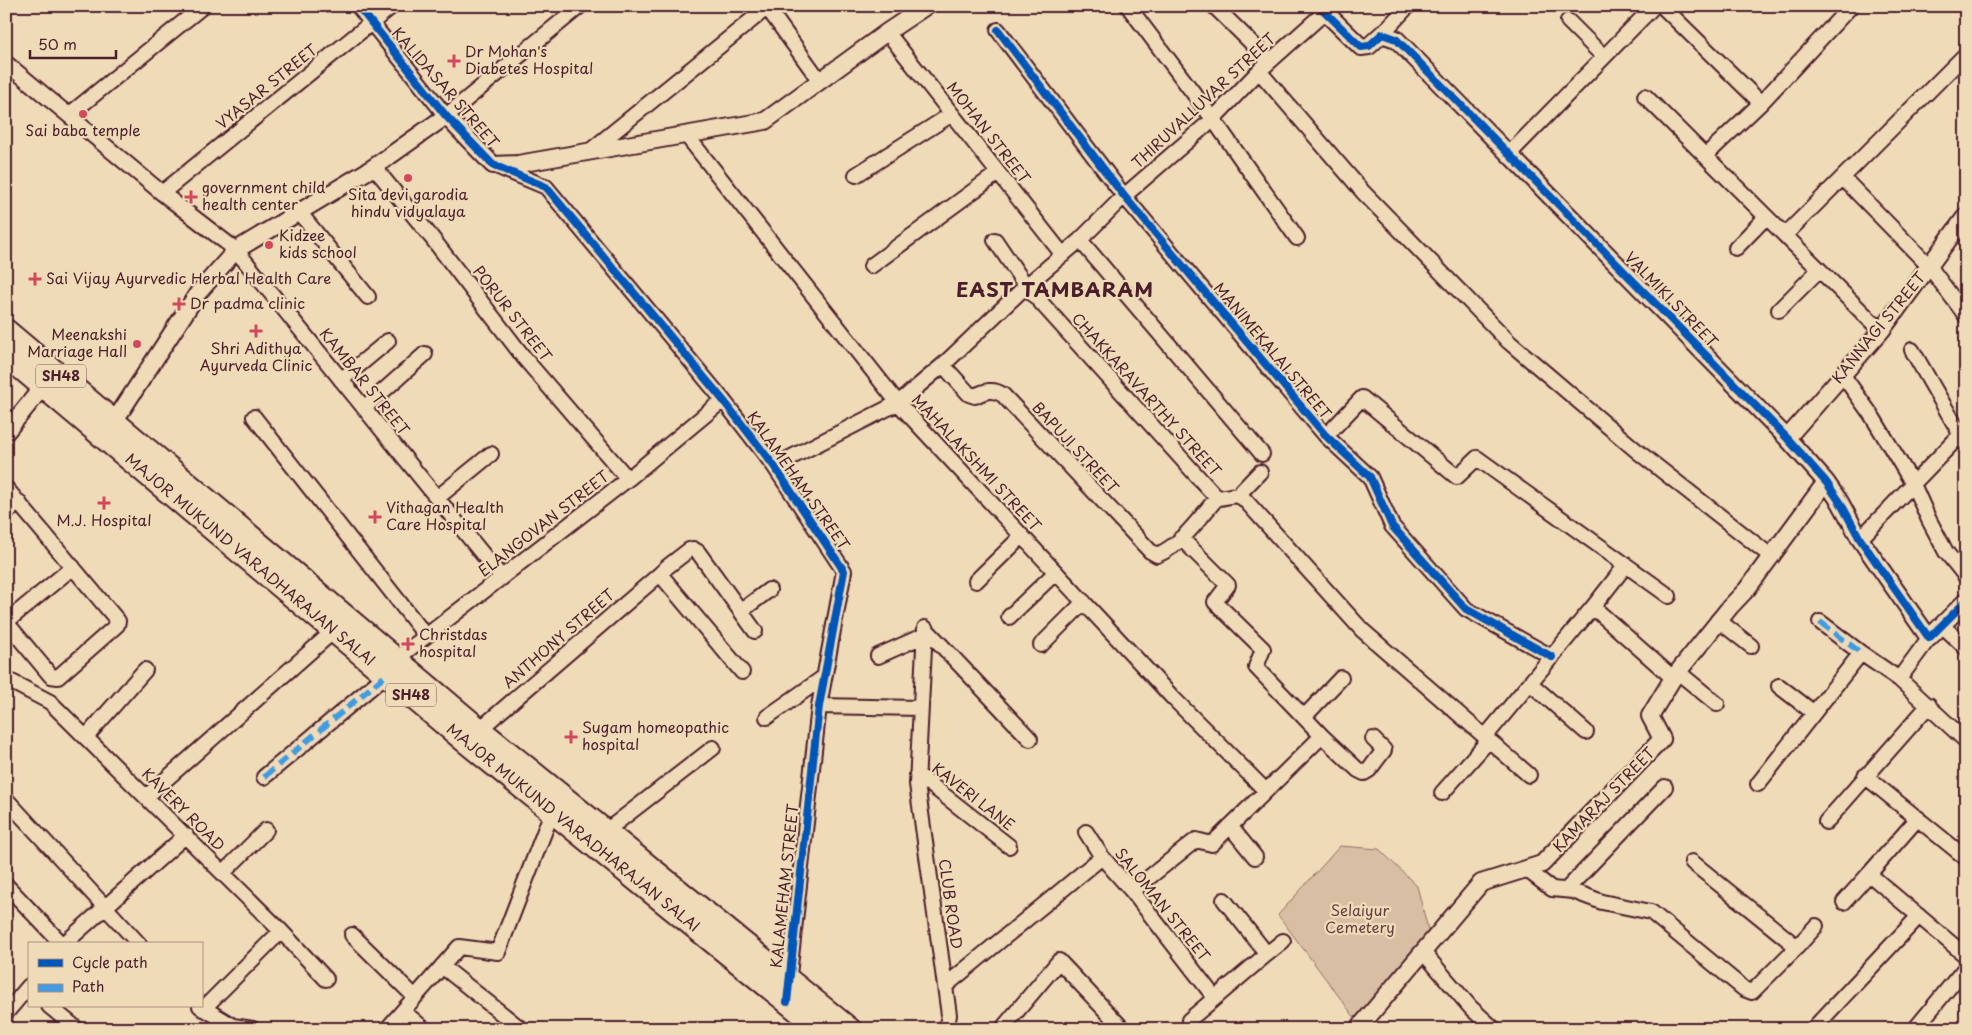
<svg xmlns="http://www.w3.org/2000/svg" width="1972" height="1035" viewBox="0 0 1972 1035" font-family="'Playpen Sans',sans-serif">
<rect width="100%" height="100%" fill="#f0dbb9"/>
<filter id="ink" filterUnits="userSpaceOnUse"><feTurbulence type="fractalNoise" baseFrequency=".02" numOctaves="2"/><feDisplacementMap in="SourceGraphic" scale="10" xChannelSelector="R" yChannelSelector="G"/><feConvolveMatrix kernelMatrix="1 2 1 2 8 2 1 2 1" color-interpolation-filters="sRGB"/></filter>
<g filter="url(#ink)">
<path fill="#d8bfa4" stroke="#916f68" d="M1340 846 1379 849 1417 886 1430 937 1358 1022 1278 915Z"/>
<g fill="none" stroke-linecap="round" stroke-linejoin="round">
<g stroke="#4a1f2b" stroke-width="18">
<path id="minor" d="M358 6 446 116 580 6
M766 6 820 81
M1128 6 1213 119 1297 238
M1214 6 1270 61
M1662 6 1761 103
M1568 21 1603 56
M998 30 1124 196 1326 436 1370 477 1392 526 1466 609 1552 657
M887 32 1063 255
M1382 34 1408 6
M6 63 162 193 236 250 502 578
M1259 71 1363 192 1509 342 1637 451 1772 557
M1645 96 1881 331
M69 115 203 6
M687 136 898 403 1173 698 1266 791
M590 151 769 6
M1509 154 1654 6
M1705 156 1761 103 1851 6
M496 166 546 187 723 400 774 466 844 571 819 706 788 984
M374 167 432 238 525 359 628 479
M856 175 952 114
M1843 178 1929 266 1966 316
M162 193 392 6
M299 212 368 297
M1785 235 1966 54
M995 240 1026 286 1217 498C1228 498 1234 492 1244 499L1362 630 1529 775
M1080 240 1262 454
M1736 248 1766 217
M871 266 998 173
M1779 310 1819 270
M1912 350 1966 444
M943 365 969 394 975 396C985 391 993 388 1003 395L1150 551 1157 555C1182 545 1200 517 1217 498
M1842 374 1872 416 1913 484 1929 520 1946 552 1966 577
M341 380 388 341
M364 408 425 354
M254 417 426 636
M1326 436 1362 398 1457 477 1477 458 1669 596
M774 466 898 403 943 365 1026 286 1080 240 1124 196 1213 119 1259 71 1325 12
M6 488 118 621 117 625 58 677 51 676 6 622
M1238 495 1260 472
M437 498 491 454
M6 513 19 502
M1181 538 1228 585 1215 602 1263 649 1256 667 1322 736 1358 770 1364 773 1369 770 1384 750 1373 739
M1860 539 1966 429
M660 574 742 672
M976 581 1022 536
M1593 607 1626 565
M741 611 769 590
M1009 617 1056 572
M1718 620 1751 646
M6 622 73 567
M1820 622 1861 653
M1943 626 1966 648
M925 628 917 784 949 1015 946 1029
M925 628 1030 739
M1041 645 1084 602
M878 656 925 635
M390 664 628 479 723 400
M1678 672 1717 704
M6 679 50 702 281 931 326 979
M1899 679 1929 638
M1530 683 1586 732
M1779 686 1814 713
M819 706 920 708
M767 717 824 677
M1304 717 1341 678
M480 729 660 574 667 567 689 550 693 549 698 552 755 631
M86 737 145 670
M1485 737 1593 607 1673 678
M917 774 1009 846
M1865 776 1966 858
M264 777 386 675
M1758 784 1861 653 1899 679 1966 741
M1442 793 1489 740
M146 797 338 627
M6 799 139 944
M1918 818 1869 874 1966 956
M1826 822 1929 705
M1230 826 1255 857
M606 831 713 748
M1086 832 1102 857 1132 891 1215 998
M1527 870 1552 889 1573 891 1602 902 1651 912 1744 989 1752 992 1797 947 1692 862
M223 873 266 830
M6 885 62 944
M1566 890 1665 787
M1132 891 1196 840 1212 844 1322 736
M1844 902 1869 874
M352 935 415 997
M64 944 186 835
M1797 947 1816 926
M1423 952 1471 1008 1494 1029
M1267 954 1283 941
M442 966 521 1029
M945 986 1102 857
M49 1006 77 1029
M200 1006 233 1026 253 1029
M203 1009 281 931
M403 1011 424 1029
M6 1013 29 986
M1189 1020 1267 954 1224 900
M387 1029 459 947 498 952 552 812 556 806
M1002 1029 1059 961 1123 1029
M1813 1029 1919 916
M1915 1029 1966 967"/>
</g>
<g stroke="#4a1f2b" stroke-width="20">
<path id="tertiary" d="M1319 6 1361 47 1369 46 1382 34 1396 39 1403 46 1787 438 1826 482 1840 502 1860 539 1929 638 1966 601
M108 431 198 293 236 250 374 167 446 116 493 165 518 164 765 121 887 32 926 6
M6 432 49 379
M1787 438 1881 331 1966 216
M1358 1029 1481 883 1542 864 1662 739 1650 716 1673 678 1730 607 1747 589 1826 482"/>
</g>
<g stroke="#4a1f2b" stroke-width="25">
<path id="primary" d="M6 330 476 726 850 1029
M6 356 464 741 820 1029"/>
</g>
<use href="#minor" stroke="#f0dbb9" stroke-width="14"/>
<use href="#tertiary" stroke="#f0dbb9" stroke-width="16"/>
<use href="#primary" stroke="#f0dbb9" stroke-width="21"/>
<path stroke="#409be1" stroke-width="6" stroke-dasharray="12 6" stroke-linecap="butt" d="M1820 622 1861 653
M264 777 386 675"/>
<g stroke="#f0dbb9" stroke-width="11">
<path id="cycleway" d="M358 6 446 116 493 165 546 187 723 400 774 466 844 571 819 706 787 1002
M1319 6 1361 47 1369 46 1382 34 1396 39 1403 46 1787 438 1826 482 1840 502 1860 539 1929 638 1966 601
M998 30 1124 196 1326 436 1370 477 1392 526 1466 609 1552 657"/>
</g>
<use href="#cycleway" stroke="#0057b8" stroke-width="8"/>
</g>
</g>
<g fill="#d1495b" stroke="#f0dbb9" stroke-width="2">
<path d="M451.5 53.5h5v5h5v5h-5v5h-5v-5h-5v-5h5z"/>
<circle cx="83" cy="114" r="5"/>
<circle cx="408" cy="178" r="5"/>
<path d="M188.5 189.5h5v5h5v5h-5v5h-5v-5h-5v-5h5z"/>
<circle cx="269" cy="245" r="5"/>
<path d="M32.5 271.5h5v5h5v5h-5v5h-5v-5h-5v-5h5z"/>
<path d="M176.5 296.5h5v5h5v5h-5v5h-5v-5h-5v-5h5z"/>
<path d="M253.5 323.5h5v5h5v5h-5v5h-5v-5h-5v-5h5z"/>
<circle cx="137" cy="344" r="5"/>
<path d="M101.5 495.5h5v5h5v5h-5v5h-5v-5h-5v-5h5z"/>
<path d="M372.5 509.5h5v5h5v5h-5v5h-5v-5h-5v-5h5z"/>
<path d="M405.5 636.5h5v5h5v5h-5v5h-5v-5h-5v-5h5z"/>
<path d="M568.5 729.5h5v5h5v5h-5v5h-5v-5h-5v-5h5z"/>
</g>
<g text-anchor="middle" stroke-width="4.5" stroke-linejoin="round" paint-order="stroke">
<g fill="#f0dbb9" stroke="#7c5756" stroke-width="1">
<rect x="36" y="364.5" width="50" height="23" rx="4"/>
<rect x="386" y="683.5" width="50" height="23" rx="4"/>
</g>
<g font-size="14" font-weight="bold" fill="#4a1f2b">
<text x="61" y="381">SH48</text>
<text x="411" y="700">SH48</text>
</g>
<g font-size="15" fill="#4a1f2b" stroke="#f0dbb9" text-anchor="start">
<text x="465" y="57">Dr Mohan's<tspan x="465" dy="17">Diabetes Hospital</tspan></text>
<text x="83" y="136" text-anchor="middle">Sai baba temple</text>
<text x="202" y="193">government child<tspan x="202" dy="17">health center</tspan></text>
<text x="408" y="200" text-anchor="middle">Sita devi garodia<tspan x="408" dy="17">hindu vidyalaya</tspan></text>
<text x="279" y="241">Kidzee<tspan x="279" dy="17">kids school</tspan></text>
<text x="46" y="284">Sai Vijay Ayurvedic Herbal Health Care</text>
<text x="190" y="309">Dr padma clinic</text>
<text x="127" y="340" text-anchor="end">Meenakshi<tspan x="127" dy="17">Marriage Hall</tspan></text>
<text x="256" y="354" text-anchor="middle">Shri Adithya<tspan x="256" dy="17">Ayurveda Clinic</tspan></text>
<text x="386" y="513">Vithagan Health<tspan x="386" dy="17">Care Hospital</tspan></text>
<text x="104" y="526" text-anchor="middle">M.J. Hospital</text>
<text x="419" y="640">Christdas<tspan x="419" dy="17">hospital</tspan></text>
<text x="582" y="733">Sugam homeopathic<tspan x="582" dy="17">hospital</tspan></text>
</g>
<g font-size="15" fill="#4a1f2b" stroke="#f0dbb9">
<text transform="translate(267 87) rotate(-39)" y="5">VYASAR STREET</text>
<text transform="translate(445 88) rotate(49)" y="5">KALIDASAR STREET</text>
<text transform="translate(1204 101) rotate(-43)" y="5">THIRUVALLUVAR STREET</text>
<text transform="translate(988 133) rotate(52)" y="5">MOHAN STREET</text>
<text transform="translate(1671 300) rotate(46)" y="5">VALMIKI STREET</text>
<text transform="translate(512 314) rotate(52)" y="5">PORUR STREET</text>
<text transform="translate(1879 328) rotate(-51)" y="5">KANNAGI STREET</text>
<text transform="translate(1272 351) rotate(50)" y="5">MANIMEKALAI STREET</text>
<text transform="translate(364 382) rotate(51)" y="5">KAMBAR STREET</text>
<text transform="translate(1146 395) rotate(48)" y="5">CHAKKARAVARTHY STREET</text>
<text transform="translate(1075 448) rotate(47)" y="5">BAPUJI STREET</text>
<text transform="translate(976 463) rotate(47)" y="5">MAHALAKSHMI STREET</text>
<text transform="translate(798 481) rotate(55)" y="5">KALAMEHAM STREET</text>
<text transform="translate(544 524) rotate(-38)" y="5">ELANGOVAN STREET</text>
<text transform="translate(250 560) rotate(40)" y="5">MAJOR MUKUND VARADHARAJAN SALAI</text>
<text transform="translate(559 639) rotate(-41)" y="5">ANTHONY STREET</text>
<text transform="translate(973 797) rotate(38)" y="5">KAVERI LANE</text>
<text transform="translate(1604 800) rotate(-46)" y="5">KAMARAJ STREET</text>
<text transform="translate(183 810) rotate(45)" y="5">KAVERY ROAD</text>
<text transform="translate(573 828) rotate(39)" y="5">MAJOR MUKUND VARADHARAJAN SALAI</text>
<text transform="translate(785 886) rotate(-84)" y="5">KALAMEHAM STREET</text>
<text transform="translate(950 904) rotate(82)" y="5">CLUB ROAD</text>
<text transform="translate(1162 905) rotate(51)" y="5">SALOMAN STREET</text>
</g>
<g font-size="15" fill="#663f43" stroke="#f0dbb9">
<text x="1360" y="916">Selaiyur<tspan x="1360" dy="17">Cemetery</tspan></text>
</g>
<g font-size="20" font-weight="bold" letter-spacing="1" fill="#4a1f2b" stroke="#f0dbb9">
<text x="1055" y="297">EAST TAMBARAM</text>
</g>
</g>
<rect width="1972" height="1035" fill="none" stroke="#f0dbb9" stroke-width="25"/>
<rect x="12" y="12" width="1947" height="1010" fill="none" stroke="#4a1f2b" stroke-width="2" filter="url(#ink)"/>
<rect x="28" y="942" width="175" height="65" fill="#f0dbb9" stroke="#ae9080"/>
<rect x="38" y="959" width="25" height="8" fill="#0057b8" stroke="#ae9080"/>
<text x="72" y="968" font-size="15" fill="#4a1f2b">Cycle path</text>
<rect x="38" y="984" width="25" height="8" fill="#409be1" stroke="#ae9080"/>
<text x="72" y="992" font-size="15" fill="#4a1f2b">Path</text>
<path d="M30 50v8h86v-8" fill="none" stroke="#4a1f2b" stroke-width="2.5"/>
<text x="38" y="50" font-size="15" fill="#4a1f2b" stroke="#f0dbb9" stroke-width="4" paint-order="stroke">50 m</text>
</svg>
